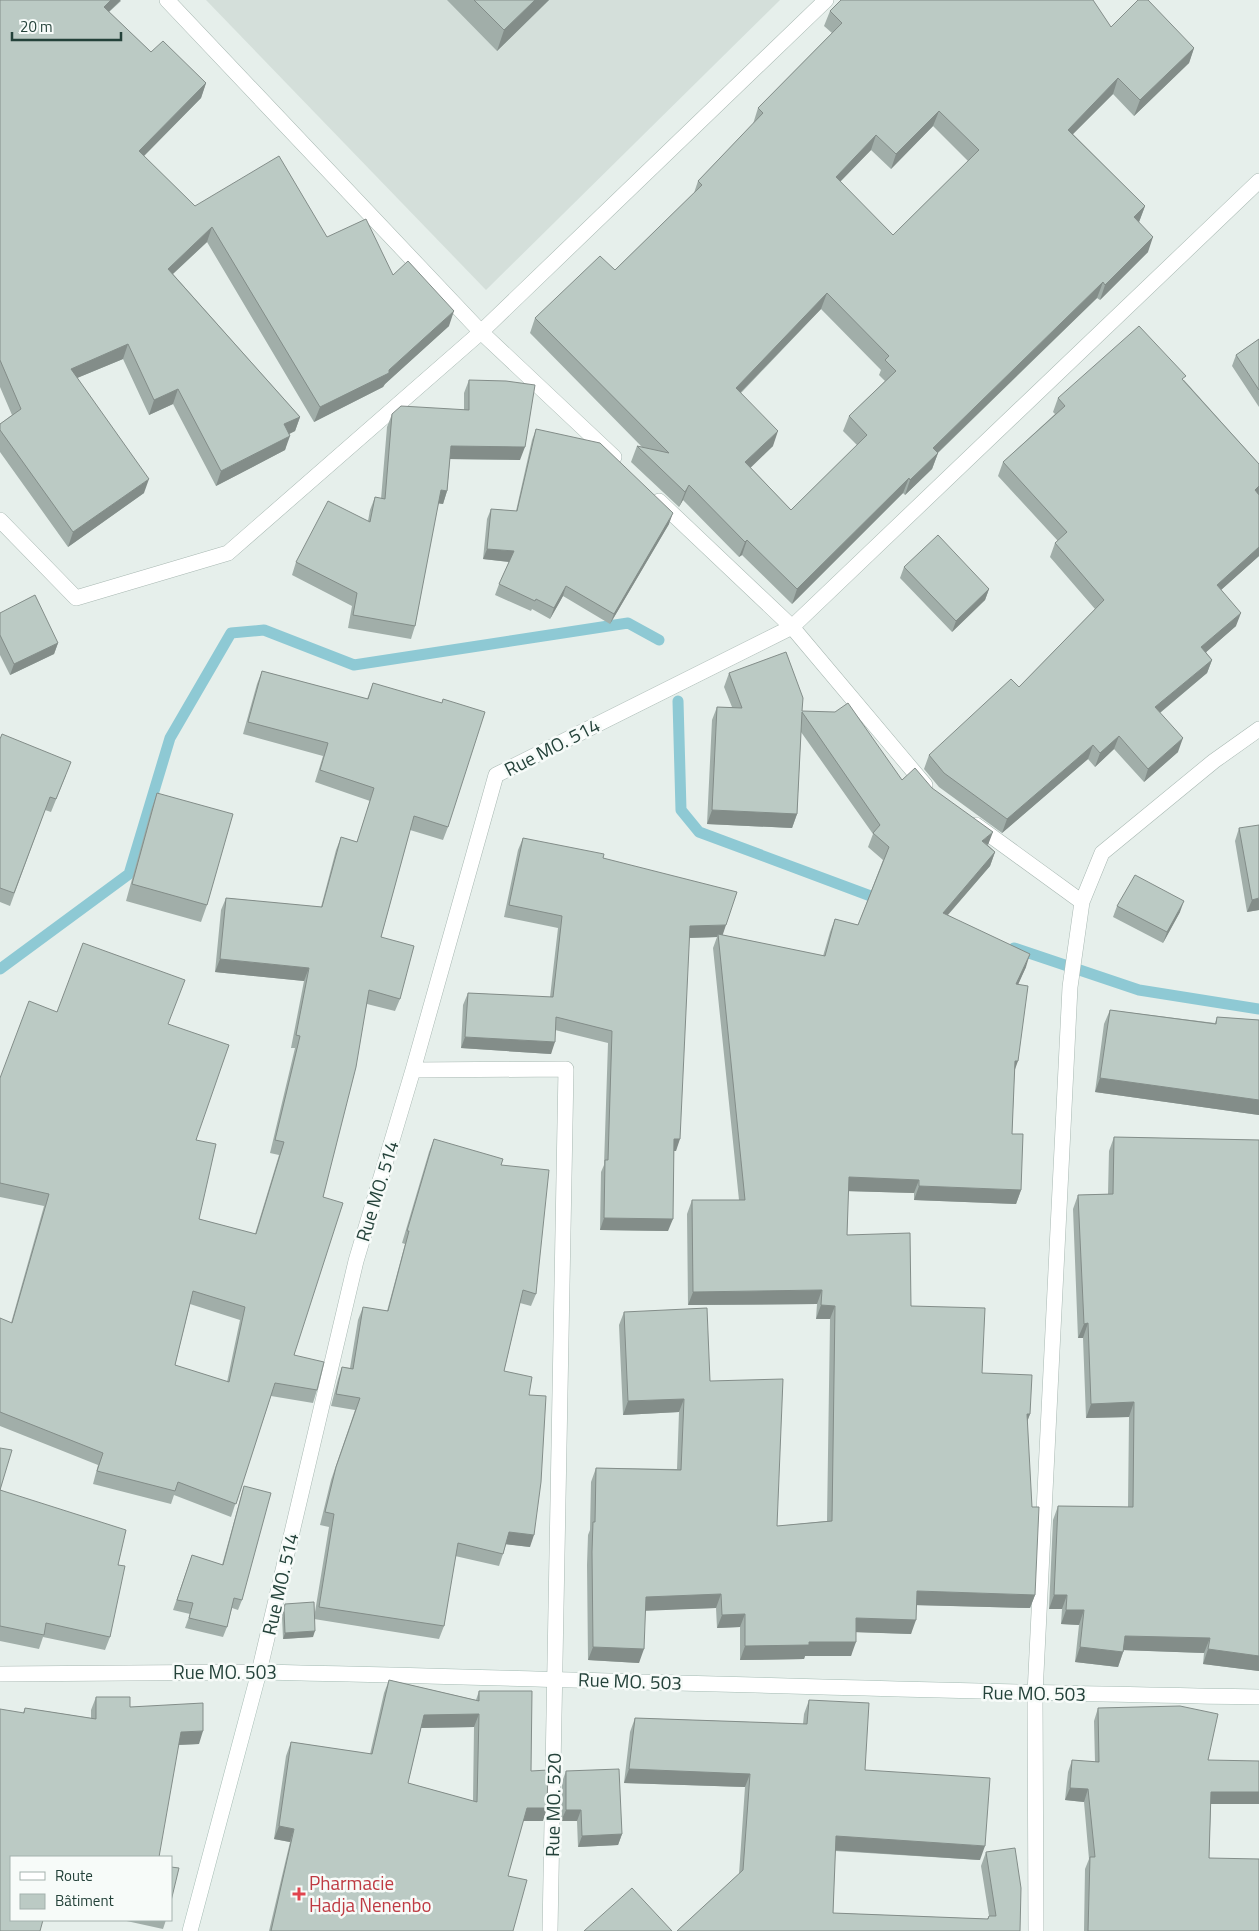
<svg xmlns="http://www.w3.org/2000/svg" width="1259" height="1931" viewBox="0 0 1259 1931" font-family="'Titillium Web',sans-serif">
<rect width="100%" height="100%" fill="#e6efeb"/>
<path fill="#d4dfda" d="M206 0H780L486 290Z"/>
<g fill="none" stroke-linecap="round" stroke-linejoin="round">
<path stroke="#8ec9d4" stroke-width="11" d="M678 701 681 810 699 832 884 901
M1014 948 1139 990 1259 1009
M0 969 129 874 170 738 231 633 264 630 354 665 628 623 659 640"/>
<g stroke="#a8b8b2" stroke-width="16">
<path id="street" d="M167 0 481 332 614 457
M659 501 792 627 925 785
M0 520 76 598 228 553 481 332 826 0
M976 825 1082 902
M413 1070 566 1069 550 1931
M0 1674 259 1672 356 1261 413 1070 496 775 792 627 1259 181
M1036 1931 1035 1694 1070 987 1082 902 1102 853 1214 761 1259 729"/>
</g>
<g stroke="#a4bbb3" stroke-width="16">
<path id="secondary" d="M190 1931 259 1672C592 1679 926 1692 1259 1697"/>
</g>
<use href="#street" stroke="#fff" stroke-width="15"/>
<use href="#secondary" stroke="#fff" stroke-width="15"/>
</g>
<path fill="#a1aea9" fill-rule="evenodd" d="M0 0 121 1 109 12 151 52 206 83 201 98 144 156 195 206 327 237 393 275 449 326 385 384 383 387 314 422 207 242 173 274 300 417 295 431 289 434 285 450 216 486 173 404 149 415 123 359 77 378 144 493 68 547 0 452V424L12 415 0 387Z
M447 0H549L497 51Z
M830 11 1111 27 1194 48 1189 63 1134 116 1113 94 1073 134 1145 206 1139 222 1148 252 1100 300 1097 298 938 453 932 469 905 495 903 493 792 604 742 555 739 557 683 500 679 507 631 462 637 446 642 447 530 333 535 318 615 270 694 193 698 181 753 124 758 108 832 33 824 26ZM933 126 968 161 893 235 840 182 871 150 891 169ZM821 309 881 370 879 375 885 381 849 416 843 431 857 445 791 510 750 467 773 446 741 393Z
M1259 339V407L1232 366 1236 355Z
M469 380 520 460 450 459 447 491 443 504 438 503 415 626 411 639 348 628 352 606 292 575 296 562 368 521 370 510 375 497 381 499 387 427 392 414 464 410V393Z
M1184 380 1259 464V556L1221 590 1236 626 1206 652 1212 660 1207 673 1160 713 1178 752 1144 782 1114 749 1095 767 1088 759 1002 833 939 787 924 769 929 755 1019 687 1095 609 1050 557 1055 543 1058 541 998 476 1003 462 1055 414 1053 412 1058 398Z
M536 429 669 524 610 624 563 596 550 619 532 609 531 611 495 595 499 584 509 562 483 559 487 519 491 509 516 511 532 440Z
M904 567 989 589 985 600 952 632 900 578Z
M0 613 58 643 54 654 10 675 0 655Z
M262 671 367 699 373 683 448 827 443 840 410 830 381 937 400 999 395 1011 367 1004 323 1197 294 1355 317 1390 313 1403 271 1396 231 1517 174 1495 171 1504 93 1484 98 1465 0 1426V1318L11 1323 44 1206 0 1197V1078L57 1012 168 1024 196 1140 199 1219 255 1234 279 1155 270 1153 295 1048H291L304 981 215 972 221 910 226 898 321 907 336 850 341 837 357 842 370 801 315 782 323 756 243 734 257 684ZM190 1304 240 1320 227 1382 175 1365Z
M729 673 802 711 902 780 932 788 988 845 995 852 990 866 948 915 1026 967 1018 984 1012 1134 1021 1190 1016 1204 914 1200V1193L848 1191 847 1235 911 1306 982 1373 1030 1414 1027 1422 1035 1595 1030 1608 916 1605 911 1634 856 1632 851 1656H805L804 1659 740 1660V1627L717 1628 716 1608 645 1610 639 1663 588 1660 587 1565 588 1535 590 1530 591 1482 596 1468 677 1469 679 1412 623 1415 619 1325 624 1312 710 1381 777 1526 827 1521 830 1319H816L817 1304 688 1305 687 1214 692 1200H739L713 948 717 937 689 938 676 1151H674L668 1231 600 1230 601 1172 604 1165 608 1043 555 1030 551 1054 461 1048 463 1005 468 993 550 997 558 928 504 917 518 850 523 838 603 858 723 935 823 956 830 932 835 919 858 925 883 860 868 847 873 834 801 732 797 814 792 828 707 824 712 720 717 707H732L724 687Z
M0 739 66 775 51 812 45 810 10 906 0 902Z
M157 793 207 905 201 922 126 901 151 810Z
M1239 828 1259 910 1247 912 1235 841Z
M1117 906 1180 912 1163 943 1113 917Z
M1110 1010 1215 1023 1217 1017 1259 1020V1115L1095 1092 1104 1024Z
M1114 1137 1259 1140V1671L1203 1664 1204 1653 1124 1650 1118 1667 1075 1662 1079 1625 1061 1624 1062 1609H1049L1053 1520 1058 1506 1128 1507 1129 1417 1086 1418 1083 1338H1078L1073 1209 1078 1195 1108 1194 1109 1151Z
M434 1139 501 1165 536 1294 531 1306 520 1303 504 1371 529 1395 530 1547 506 1544 503 1554 499 1566 455 1556 444 1626 439 1639 314 1619 313 1637 283 1639 282 1616 285 1604 314 1618 329 1527 320 1525 331 1480 355 1410 331 1406 338 1379 342 1367 350 1368 358 1320 363 1307 387 1311 405 1244 402 1243 429 1152Z
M0 1448V1490L118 1565 110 1637 105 1650 43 1637 39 1649 0 1641Z
M244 1486 242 1600 238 1610 232 1608 227 1627 223 1637 185 1628 190 1614 173 1610 192 1555 222 1565 241 1496Z
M389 1680 476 1700 479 1691 531 1771 543 1821H523L508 1876 513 1931H269L290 1842 274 1839 286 1756 291 1742 370 1754 384 1693ZM474 1727 473 1801 408 1783 421 1728Z
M96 1697 130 1707 199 1744 178 1745 11 1857 23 1713 25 1708 91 1718V1710Z
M809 1700 865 1770 980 1860 835 1851 833 1913 987 1919 989 1916 981 1866 986 1852 1020 1931H677L739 1874 745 1787 624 1783 630 1732 635 1718 803 1724 804 1714Z
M1098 1708 1208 1760 1259 1804H1211L1209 1858 1259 1931H1084L1085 1869 1089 1859 1084 1802 1065 1800 1068 1772 1072 1760 1095 1762 1094 1721Z
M566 1771 622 1834 618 1845 578 1847 577 1821H561L562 1782Z
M122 1920H166L163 1929Z"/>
<path fill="#838d89" d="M111 0H121L99 21 104 7Z
M535 0H549L497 51 504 30Z
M1194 48 1189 63 1134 116 1140 100Z
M1118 78 1113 94 1062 145 1068 130Z
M206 83 201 98 134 166 139 151Z
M939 111 933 126 891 169 896 154Z
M876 135 871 150 830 192 836 177Z
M1145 206 1139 222 1128 233 1134 217Z
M212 227 207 242 163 283 168 269Z
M1153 237 1148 252 1100 300 1105 285Z
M1103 282 1097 298 927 463 933 448Z
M827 293 821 309 730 403 736 388Z
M454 311 449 326 385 384 383 387 314 422 320 407 389 370Z
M128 344 123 359 65 383 71 369Z
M178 389 173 404 149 415 154 400Z
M300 417 295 431 279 439 284 424Z
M778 431 773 446 740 478 745 462Z
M290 436 285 450 216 486 221 471Z
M451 446 525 447 520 460 446 459Z
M938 453 932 469 905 495 910 480Z
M909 478 903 493 792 604 797 589Z
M149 479 144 493 68 547 73 532Z
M689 485 683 500 679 507 685 492Z
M1259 486V495L1255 490Z
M441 490 447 491 443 504 436 503Z
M673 513 669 524 610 624 614 614Z
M747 540 742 555 739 557 745 542Z
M1259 547V556L1212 598 1217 585Z
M487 549 514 551 510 562 483 559Z
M566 586 563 596 550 619 554 608Z
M989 589 985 600 952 632 956 621Z
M1241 613 1236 626 1196 661 1201 647Z
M58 643 54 654 10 675 14 664Z
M1212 660 1207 673 1150 721 1155 707Z
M1119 736 1114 749 1095 767 1100 753Z
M1183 738 1178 752 1144 782 1148 769Z
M1093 745 1088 759 1002 833 1007 819Z
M712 810 797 814 792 828 707 824Z
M993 832 988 845 982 841Z
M995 852 990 866 938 926 943 913Z
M1259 898V910L1247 912 1252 900Z
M1184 901 1180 912 1163 943 1167 932Z
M726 925 722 937 718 934 717 937 686 938 690 926Z
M1030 954 1026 967 1012 998 1016 984Z
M220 959 309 968 304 981 215 972Z
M465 1037 555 1042 551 1054 461 1048Z
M1015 1061H1018L1013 1075Z
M1100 1078 1259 1100V1115L1095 1092Z
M674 1139H680L676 1151H670Z
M849 1177 919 1180 914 1193 844 1191Z
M919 1186 1021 1190 1016 1204 914 1200Z
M604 1218 673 1219 668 1231 600 1230Z
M822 1290 817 1304 688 1305 693 1292Z
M821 1305 835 1306 830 1319H816Z
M1088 1323 1083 1338H1078L1084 1324Z
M684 1399 679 1412 623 1415 628 1401Z
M1134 1402 1129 1417 1086 1418 1091 1404Z
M1027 1414H1030L1025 1427Z
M509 1532 534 1535 530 1547 504 1544Z
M917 1591 1035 1595 1030 1608 912 1605Z
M721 1594 716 1608 641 1611 646 1597Z
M1054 1595H1067L1062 1609H1049Z
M1066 1610H1084L1079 1625 1061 1624Z
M745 1614 740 1627 717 1628 722 1615Z
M856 1618 916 1620 911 1634 851 1632Z
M315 1631 313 1637 283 1639 285 1633Z
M1125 1636 1210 1638 1204 1653 1120 1650Z
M809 1642H856L851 1656H805L804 1659 740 1660 745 1646Z
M593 1647 644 1649 639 1663 588 1660Z
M1080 1647 1123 1652 1118 1667 1075 1662Z
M1208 1649 1259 1656V1671L1203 1664Z
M479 1714 474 1727 419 1728 424 1715Z
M203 1731 199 1744 176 1745 181 1732Z
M629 1769 750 1774 745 1787 624 1783Z
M1070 1788 1088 1789 1084 1802 1065 1800Z
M1211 1792H1259V1804H1206Z
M527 1808H547L543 1821H522Z
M566 1810H581L577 1821H561Z
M279 1826 294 1829 290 1842 274 1839Z
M622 1834 618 1845 578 1847 582 1836Z
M836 1836 985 1846 980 1860 831 1850Z"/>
<path fill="#bbcac4" stroke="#838d89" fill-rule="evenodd" d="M0 0H111L104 7 151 52 163 41 206 83 139 151 195 206 279 156 327 237 366 219 393 275 408 261 454 311 389 370V373L320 407 212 227 168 269 300 417 284 424 290 436 221 471 178 389 154 400 128 344 71 369 149 479 73 532 0 430V424L21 409 0 360Z
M474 0H535L504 30Z
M841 0H1093L1111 27 1138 0H1148L1194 48 1140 100 1118 78 1068 130 1145 206 1134 217 1153 237 1105 285 1103 282 933 448 938 453 910 480 909 478 797 589 747 540 745 542 689 485 685 492 637 446 669 453 535 318 600 256 615 270 702 185 698 181 763 113 758 108 842 23 830 11ZM939 111 979 150 893 235 836 177 876 135 896 154ZM827 293 889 356 885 360 896 371 849 416 867 435 791 510 745 462 778 431 736 388Z
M1139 326 1186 376 1182 379 1259 464V486L1255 490 1259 495V547L1217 585 1241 613 1201 647 1212 660 1155 707 1183 738 1148 769 1119 736 1100 753 1093 745 1007 819 944 773 929 755 1011 679 1019 687 1104 600 1055 543 1067 532 1003 462 1065 406 1058 398Z
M1259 339V390L1236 355Z
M469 380 506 381 535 385 525 447 451 446 447 491 441 490 415 626 353 615 357 593 296 562 328 501 370 522 375 497 385 499 392 414 401 406 469 410Z
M536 429 600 443 673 513 614 614 566 586 554 608 536 599 535 601 499 584 514 551 487 549 491 509 517 511Z
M938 535 989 589 956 621 904 567Z
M35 595 58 643 14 664 0 635V613Z
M786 652 803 698 802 711 835 712 848 703 902 780 915 768 932 788 993 832 982 841 995 852 943 913 1030 954 1016 984 1028 986 1018 1061H1015L1012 1134H1023L1021 1190 919 1186V1180L849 1177 847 1235 910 1233 911 1306 985 1308 982 1373 1032 1375 1030 1414H1027L1032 1507H1039L1035 1595 917 1591 916 1620 856 1618V1642H809V1645L745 1646V1614L722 1615 721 1594 646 1597 644 1649 593 1647 592 1552 593 1522H595L596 1468 681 1470 684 1399 628 1401 624 1312 707 1308 710 1381 783 1379 777 1526 832 1521 835 1306 821 1305 822 1290 693 1292 692 1200H745L718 934 825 956 835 919 858 925 889 847 873 833 880 825 802 712 797 814 712 810 717 707 742 708 729 673Z
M262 671 368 699 373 683 442 703 443 699 485 712 448 827 414 816 381 937 414 946 400 999 369 990 356 1067 323 1197 343 1203 294 1355 324 1362 317 1390 275 1383 236 1504 178 1482 175 1491 97 1471 103 1453 0 1412V1318L12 1323 49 1194 0 1183V1078L29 1001 57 1012 83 943 185 980 168 1024 229 1045 196 1140 216 1144 199 1219 256 1234 284 1142 275 1140 300 1036 296 1035 309 968 220 959 226 898 322 907 341 837 357 842 374 788 320 770 328 743 248 722ZM193 1291 245 1307 229 1382 175 1365Z
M2 734 71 762 56 799 50 797 14 893 0 888V739Z
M157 793 233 814 207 905 132 884Z
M1259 825V898L1252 900 1239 828Z
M523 838 604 854 603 858 737 892 726 925 690 926 680 1139H674L673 1219 604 1218 605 1160H608L612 1031 556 1017 555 1042 465 1037 468 993 553 997 562 916 509 905Z
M1135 875 1184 901 1167 932 1117 906Z
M1110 1010 1216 1024 1217 1017 1259 1020V1100L1100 1078Z
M1114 1137 1259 1140V1656L1208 1649 1210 1638 1125 1636 1123 1652 1080 1647 1084 1610H1066L1067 1595H1054L1058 1506 1133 1507 1134 1402 1091 1404 1088 1323 1084 1324 1078 1195 1113 1194Z
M434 1139 503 1159 501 1165 549 1170 536 1294 523 1290 504 1371 532 1377 529 1395 546 1396 541 1482 534 1535 509 1532 503 1554 458 1543 444 1626 319 1607 334 1514 325 1512 336 1467 360 1398 336 1394 342 1367 353 1369 363 1307 388 1311 409 1231H407Z
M0 1448 12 1450 0 1490 126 1530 118 1565 125 1566 110 1637 46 1623 44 1635 0 1626Z
M244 1486 271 1493 242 1600 234 1598 227 1627 189 1618 193 1603 177 1600 192 1555 223 1565Z
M314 1602 315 1631 285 1633 284 1610 285 1604Z
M389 1680 479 1701V1691H532L531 1771 548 1770 547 1808H527L508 1876 527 1880 513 1931H271L294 1829 279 1826 291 1742 372 1754ZM479 1714 477 1802 408 1783 424 1715Z
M96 1697H130V1707L203 1703V1731L181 1732 159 1857H11V1920H43L40 1931H0V1709L24 1713 25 1708 96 1719Z
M809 1700 869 1703 865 1770 990 1778 985 1846 836 1836 833 1913 988 1919 989 1916H996L986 1852 1015 1848 1021 1888 1020 1931H677L743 1870 750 1774 629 1769 635 1718 807 1724Z
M1180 1706 1218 1714 1208 1760 1259 1761V1792H1211L1209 1858 1259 1859V1931H1088L1090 1857H1095L1088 1789 1070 1788 1072 1760 1099 1762 1098 1708Z
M619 1769 622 1834 582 1836 581 1810H566V1771Z
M171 1867 179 1868 171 1901Z
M632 1888 672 1931H584Z"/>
<path fill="#e0444e" stroke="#f7fbf9" stroke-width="2" d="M296.5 1886.5h5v5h5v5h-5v5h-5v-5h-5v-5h5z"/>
<g text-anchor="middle" stroke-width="5" stroke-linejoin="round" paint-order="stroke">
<g font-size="19" fill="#24423a" stroke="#f7fbf9">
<text transform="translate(552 747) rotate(-27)" y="7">Rue MO. 514</text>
<text transform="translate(377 1191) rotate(-73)" y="7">Rue MO. 514</text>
<text transform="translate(280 1584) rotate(-77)" y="7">Rue MO. 514</text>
<text x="225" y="1679">Rue MO. 503</text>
<text transform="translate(630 1681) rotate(2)" y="7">Rue MO. 503</text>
<text transform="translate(1034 1693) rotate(1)" y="7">Rue MO. 503</text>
<text transform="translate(553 1805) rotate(-89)" y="7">Rue MO. 520</text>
</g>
<g font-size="19" fill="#be3a42" stroke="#f7fbf9" text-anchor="start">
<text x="309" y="1890">Pharmacie<tspan x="309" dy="22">Hadja Nenenbo</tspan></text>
</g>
</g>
<rect x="10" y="1856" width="162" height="65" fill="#f7fbf9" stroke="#a3b1ad"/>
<rect x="20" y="1872" width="25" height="8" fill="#ffffff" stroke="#a3b1ad"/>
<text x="55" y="1881" font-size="15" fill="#24423a">Route</text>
<rect x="20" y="1894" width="25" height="15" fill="#bbcac4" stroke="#a3b1ad"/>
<text x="55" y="1906" font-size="15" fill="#24423a">Bâtiment</text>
<path d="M12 32v8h109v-8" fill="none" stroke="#24423a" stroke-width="2.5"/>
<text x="20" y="32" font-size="15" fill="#24423a" stroke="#f7fbf9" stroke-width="4" paint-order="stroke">20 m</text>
</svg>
